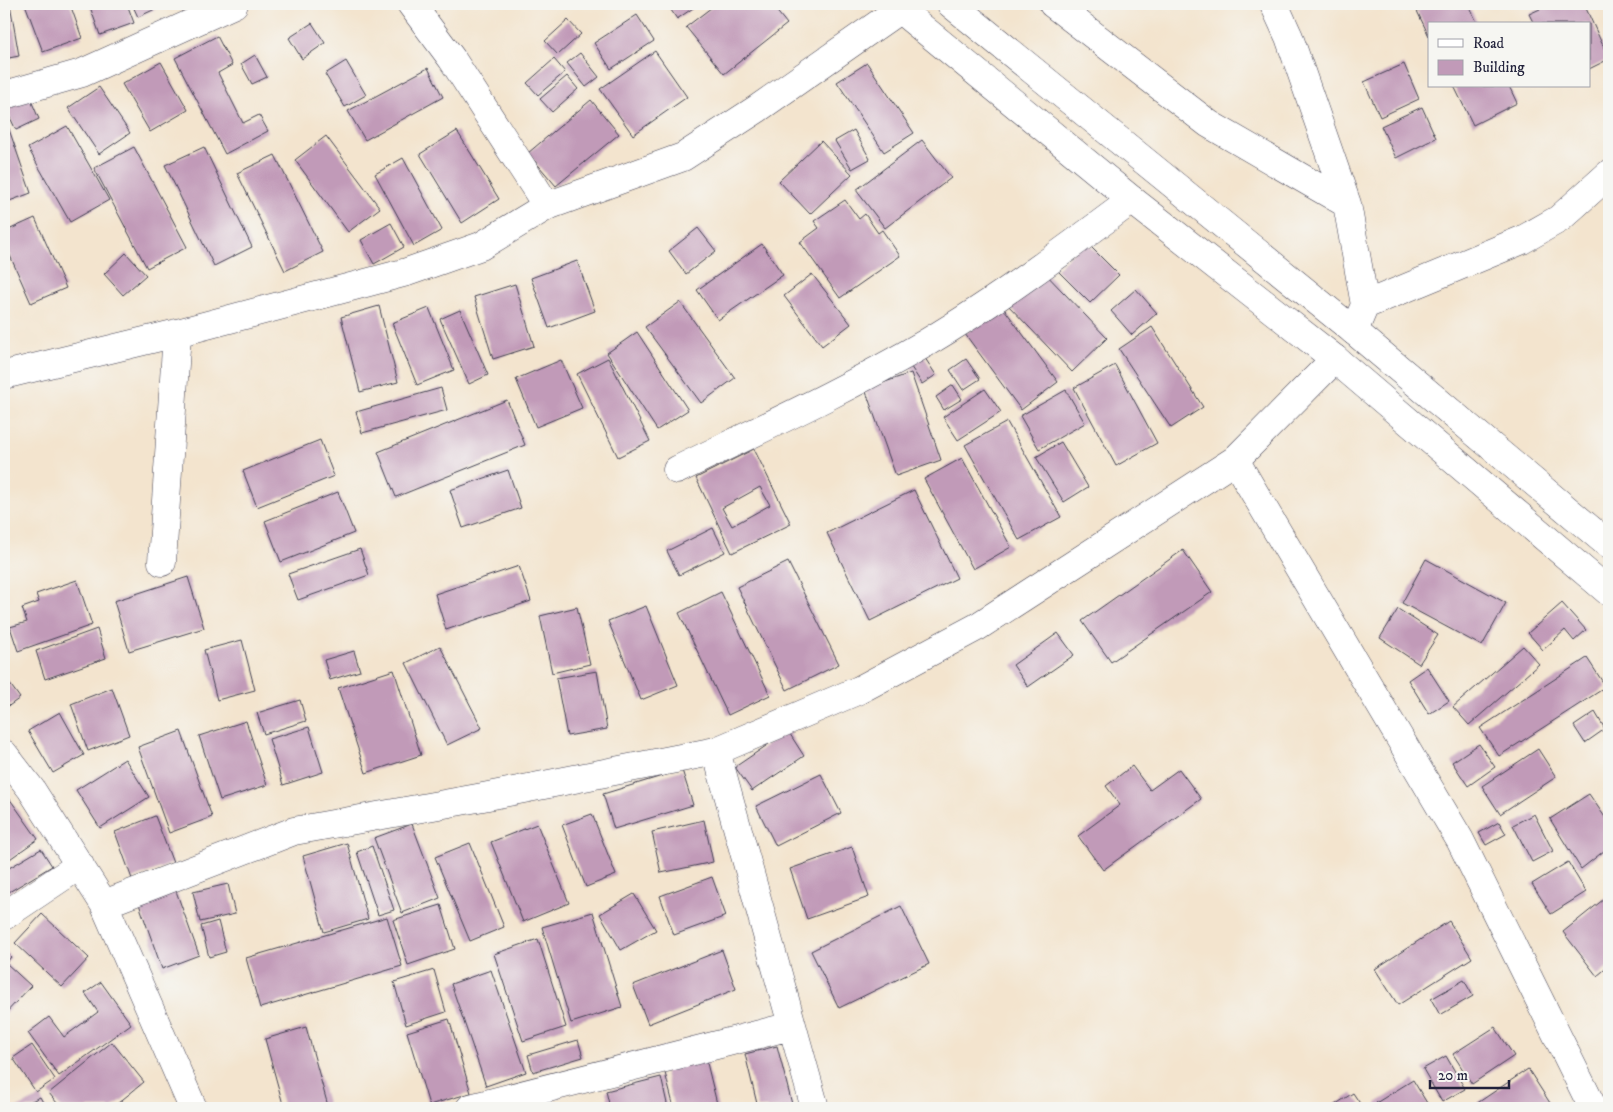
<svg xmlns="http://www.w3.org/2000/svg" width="1613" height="1112" viewBox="0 0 1613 1112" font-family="'IM FELL DW Pica',serif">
<rect width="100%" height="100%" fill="#f6f6f2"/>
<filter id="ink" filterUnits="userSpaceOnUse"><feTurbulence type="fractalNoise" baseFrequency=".02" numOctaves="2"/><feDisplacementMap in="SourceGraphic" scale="10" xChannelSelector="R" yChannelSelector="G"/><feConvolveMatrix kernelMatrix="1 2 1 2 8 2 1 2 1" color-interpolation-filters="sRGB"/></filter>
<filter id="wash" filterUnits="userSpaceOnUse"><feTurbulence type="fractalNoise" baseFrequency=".0096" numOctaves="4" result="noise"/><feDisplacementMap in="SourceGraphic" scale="20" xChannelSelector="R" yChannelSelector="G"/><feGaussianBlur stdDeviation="1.12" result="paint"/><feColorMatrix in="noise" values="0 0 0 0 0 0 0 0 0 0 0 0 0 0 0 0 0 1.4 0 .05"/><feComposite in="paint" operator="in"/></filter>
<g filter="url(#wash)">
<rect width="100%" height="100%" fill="#f3e4ce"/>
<g id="blocks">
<path fill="#c19ab8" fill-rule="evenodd" d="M4 4H10L19 56 4 59Z
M25 4H70L82 38 43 52Z
M89 4H127L134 23 100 35Z
M132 4H166L138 17Z
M667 4H699L677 19Z
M716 4H771L787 24 724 74 686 27Z
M1431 4H1468L1478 24H1429V36L1417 11Z
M1551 4H1584L1609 59 1589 69V24H1534L1529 14Z
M637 15 654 41 611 69 594 43Z
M568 20 581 34 558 55 545 41Z
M312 23 325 43 302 59 289 38Z
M217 36 232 65 218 73 243 123 259 115 268 131 225 154 175 58Z
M655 51 687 97 633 135 600 89Z
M580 53 599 77 586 87 567 63Z
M255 55 267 77 252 84 241 64Z
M554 59 565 72 538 95 527 83Z
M346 61 366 95 345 107 325 74Z
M161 62 188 110 150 132 122 84Z
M867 63 914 133 884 152 837 82Z
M1404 64 1419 99 1380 117 1364 82Z
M428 68 443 97 365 140 348 111Z
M567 76 578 89 552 112 540 99Z
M1454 86H1509L1517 103 1473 125Z
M99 87 130 133 99 154 68 108Z
M30 98 39 119 16 130 6 109Z
M591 100 619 134 556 186 528 153Z
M1422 107 1436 138 1396 158 1381 126Z
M4 115 31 193 4 203Z
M67 126 109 200 70 222 28 148Z
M854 130 870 159 852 169 835 141Z
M457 131 499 199 462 223 420 154Z
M326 136 380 208 348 232 295 160Z
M922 140 951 178 885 228 856 190Z
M821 141 852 174 810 214 779 181Z
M134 147 187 247 147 268 94 168Z
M204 147 252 247 214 266 165 165Z
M275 155 323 252 285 271 237 173Z
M403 158 442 230 414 246 375 174Z
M845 200 859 219 865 214 878 233 882 230 900 256 840 298 800 242 819 228 814 221Z
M35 218 66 288 31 303 4 242V232Z
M391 223 404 247 374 264 361 240Z
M698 228 716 251 686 274 669 251Z
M1085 241 1119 275 1090 303 1056 269Z
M762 244 783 275 718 320 697 290Z
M126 253 146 275 123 295 104 274Z
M577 261 595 311 549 328 531 278Z
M1042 270 1107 338 1072 372 1007 304Z
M812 274 851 324 822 346 784 296Z
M515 284 534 346 493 359 474 297Z
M1136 289 1157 313 1132 335 1111 311Z
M680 302 735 378 701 403 645 327Z
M379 306 398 382 360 392 341 317Z
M1002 306 1058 382 1021 410 965 334Z
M429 308 454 370 417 385 392 323Z
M460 310 488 375 469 384 440 319Z
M1152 327 1203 407 1171 428 1119 349Z
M637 332 688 410 657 430 607 353Z
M921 352 936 375 922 384 907 361Z
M608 358 650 441 618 457 577 374Z
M966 359 980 379 963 390 950 370Z
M561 360 582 408 536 427 516 379Z
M1115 365 1157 443 1116 466 1074 388Z
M911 373 941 460 896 476 865 389Z
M953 385 962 399 944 410 936 397Z
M441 388 447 410 362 433 356 412Z
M985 389 1001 412 958 440 943 417Z
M1066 390 1085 423 1039 449 1020 416Z
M507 400 525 445 396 497 378 452Z
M1007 422 1061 517 1019 540 965 445Z
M320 440 334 476 257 507 243 471Z
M1061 442 1088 487 1064 502 1036 457Z
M754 449 791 524 732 553 696 478ZM760 487 770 505 732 526 722 508Z
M962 458 1011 547 973 569 924 479Z
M508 470 521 508 463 528 450 490Z
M914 490 957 578 870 621 827 533Z
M338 492 354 533 281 562 265 521Z
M713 528 725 552 679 575 667 551Z
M360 549 369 575 298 600 288 574Z
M1183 550 1212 592 1111 662 1082 621Z
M1426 559 1506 603 1482 646 1402 603Z
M788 562 839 664 787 690 737 587Z
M519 566 531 601 446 630 435 594Z
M188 577 204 628 129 651 114 601Z
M77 580 92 625 18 651 10 627 27 622 22 608 39 602 36 594Z
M721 592 770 695 728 715 679 613Z
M1562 603 1586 630 1574 641 1565 630 1543 650 1528 633Z
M646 606 678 685 641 700 608 621Z
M577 607 590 664 552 673 540 616Z
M1398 609 1438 635 1419 664 1380 638Z
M97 629 106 658 45 679 36 651Z
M1058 633 1074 655 1028 687 1013 665Z
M242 640 255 690 217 700 204 650Z
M440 646 482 728 447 745 406 663Z
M1523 646 1539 664 1469 725 1453 707Z
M354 651 360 671 330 680 324 660Z
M1587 658 1606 687 1499 756 1480 728Z
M1427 667 1449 701 1429 714 1408 680Z
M394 670 421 755 366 773 338 688Z
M597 671 607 729 567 736 556 678Z
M4 676 20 698 6 708 4 705Z
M112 688 129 735 88 751 71 704Z
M300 700 306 721 264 734 257 713Z
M60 712 84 755 53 773 28 731Z
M1595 712 1605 729 1585 743 1574 726Z
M246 721 267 785 220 800 199 736Z
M309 727 323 772 283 785 269 739Z
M181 731 212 817 169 833 138 747Z
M788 731 804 756 752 791 735 767Z
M1479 744 1495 767 1468 786 1452 762Z
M1538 749 1556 777 1500 814 1482 786Z
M125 759 149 797 100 828 76 790Z
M1132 766 1150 790 1179 769 1201 799 1103 870 1078 836 1120 805 1106 786Z
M682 770 693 805 614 829 603 794Z
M821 774 841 813 776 846 756 806Z
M1589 794 1609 823V847L1581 869 1550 819Z
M9 798 38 839 7 861 4 857V801Z
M592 814 616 875 586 887 562 825Z
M1534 814 1553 851 1532 862 1513 825Z
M155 816 173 863 132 879 115 832Z
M704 820 713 862 661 873 652 832Z
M1499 822 1506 834 1486 845 1479 833Z
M412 824 440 898 402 913 374 838Z
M537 824 569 903 523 922 491 842Z
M347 843 368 919 324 932 303 856Z
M470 843 504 927 470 941 435 857Z
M372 846 394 910 378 915 357 852Z
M852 847 869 897 807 919 790 869Z
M41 849 52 866 4 895V871Z
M1568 862 1586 892 1551 914 1532 884Z
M712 877 726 916 674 935 660 896Z
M228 884 235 914 200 922 193 892Z
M176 891 199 955 162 969 139 904Z
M634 894 656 930 621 950 600 914Z
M1609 895V966L1597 976 1563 932Z
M441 905 455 949 408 965 393 920Z
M901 906 929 964 839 1008 811 951Z
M593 912 622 1007 571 1023 542 927Z
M42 914 89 958 62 987 15 943Z
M387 917 402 966 260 1008 246 958Z
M218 921 226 952 209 957 201 926Z
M1449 921 1472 958 1398 1005 1375 969Z
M538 939 566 1027 523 1041 494 954Z
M4 950 11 957 6 963 31 986 4 1015Z
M722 950 736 989 648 1024 633 985Z
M434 970 446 1012 406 1025 394 982Z
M491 970 526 1072 486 1086 451 984Z
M1464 980 1473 996 1440 1015 1431 999Z
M101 982 131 1024 59 1076 28 1033 49 1017 64 1037 98 1012 85 993Z
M449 1019 471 1093 429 1105 407 1032Z
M306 1027 328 1106 320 1108H284L265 1039Z
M1495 1027 1514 1056 1472 1084 1453 1054Z
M578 1040 583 1057 533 1072 528 1055Z
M112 1042 144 1082 112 1108H61L49 1093Z
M32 1045 55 1079 36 1092 13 1058Z
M777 1046 793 1108H758L745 1054Z
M1446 1056 1465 1089 1442 1102 1423 1069Z
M706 1059 718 1108H674L664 1069Z
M1528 1069 1550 1103 1543 1108H1470Z
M661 1077 668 1108H610L606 1091Z
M1413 1080 1430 1108H1380L1376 1103Z
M1353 1093 1363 1108H1330Z
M40 1097 46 1108H17Z"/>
</g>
</g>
<g filter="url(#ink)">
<use href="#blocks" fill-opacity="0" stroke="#413f51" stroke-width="1"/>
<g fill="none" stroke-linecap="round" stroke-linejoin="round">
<g stroke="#413f51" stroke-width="29">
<path id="minor" d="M411 4 452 59 547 206
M1053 4 1209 124 1347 204
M1274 4 1289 37 1347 204 1365 305 1354 331
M4 93H12L82 73 234 4
M1365 305 1522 240 1559 219 1609 174
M4 375 177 333 407 272 481 246 547 206 683 157 757 109 900 9
M1235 460 1460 840 1593 1108
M677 470C761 429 846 390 926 343 998 300 1065 250 1132 200
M162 562 177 333
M716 751 815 1108
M4 754 31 789 104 904 193 1108
M104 904 294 831 483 797 716 751 859 690 977 627 1235 460 1335 359
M4 916 80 865
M470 1108 791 1026"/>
</g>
<g stroke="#413f51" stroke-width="29">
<path id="secondary" d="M893 4 1132 200 1335 359 1609 592
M951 4 1354 331 1609 545"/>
</g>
<use href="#minor" stroke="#fff" stroke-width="28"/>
<use href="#secondary" stroke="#fff" stroke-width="28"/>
</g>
</g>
<rect width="1613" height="1112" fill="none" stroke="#f6f6f2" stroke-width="20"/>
<rect x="1428" y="22" width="162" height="65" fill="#f6f6f2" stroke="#a1a1a9"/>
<rect x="1438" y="39" width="25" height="8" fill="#ffffff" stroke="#a1a1a9"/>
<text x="1473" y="48" font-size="15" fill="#22223b">Road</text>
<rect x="1438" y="60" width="25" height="15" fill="#c19ab8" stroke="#a1a1a9"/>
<text x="1473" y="72" font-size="15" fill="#22223b">Building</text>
<path d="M1430 1080v8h79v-8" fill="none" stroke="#22223b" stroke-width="2.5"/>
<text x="1438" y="1080" font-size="15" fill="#22223b" stroke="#f6f6f2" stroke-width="4" paint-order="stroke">20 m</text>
</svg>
